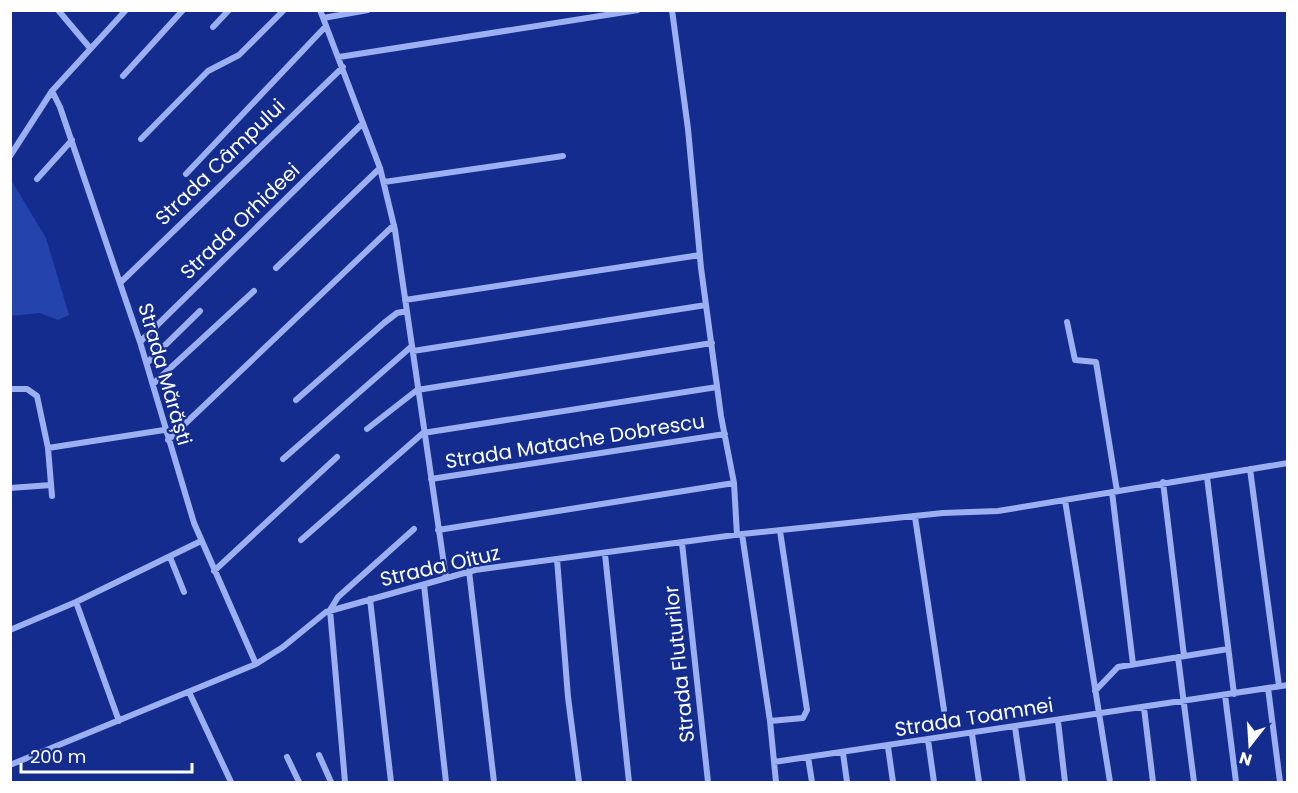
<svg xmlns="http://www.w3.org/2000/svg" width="1298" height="793" viewBox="0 0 1298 793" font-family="Poppins,sans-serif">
<rect width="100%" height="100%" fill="#132c8e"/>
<path fill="#2543ad" d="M11 180 46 238 69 315 58 320 40 313 11 316Z"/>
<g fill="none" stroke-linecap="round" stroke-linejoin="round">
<path stroke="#9caff1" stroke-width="6" d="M58 10 90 48
M320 10 380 168 395 230 446 578
M672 10 688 129 701 268 721 416 734 483 737 535
M323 18 368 10
M213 27 229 10
M339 57 638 10
M123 76 183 10
M52 91 60 107 140 342 194 523 256 664
M141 139 208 71 239 55 284 10
M10 156 52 91 126 10
M186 174 326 26
M37 179 72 140
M384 182 563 156
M276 268 380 168
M121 282 343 67
M405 300 700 255
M1067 322 1075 360 1096 362 1117 491
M140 342 363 123
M413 351 706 305
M147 363 200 311
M153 384 254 291
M10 389H27L37 396 48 448 52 496
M296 400 384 323 397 313 407 311
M367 429 417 390 712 343
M168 440 394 225
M48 448 164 430
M283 459 412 346
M1250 469 1279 686
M1207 477 1234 694
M431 479 725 434
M1163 482 1184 656
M10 488 51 485
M1112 492 1133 664
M1065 500 1110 782
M915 517 944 710
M438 530 734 483
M742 534 770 721 776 782
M301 540 423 433 717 387
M682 543 708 782
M605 554 629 782
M170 557 184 592
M557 559 568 697 579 782
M214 571 337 457
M469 571 494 782
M424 585 446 782
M370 599 391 782
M76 602 119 721
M10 630 76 602 201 541
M1178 657 1194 782
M1268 688 1280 782
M1095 691 1118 667 1228 649
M189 692 231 782
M1225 695 1236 782
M1144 708 1153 782
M770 721 803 718 807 710 780 531
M1058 721 1065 782
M1015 727 1023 782
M972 734 979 782
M928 740 934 782
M888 747 893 782
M843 753 847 782
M319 755 331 782
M287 757 299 782
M808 757 812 782
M774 762 1288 685
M10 765 256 664 283 647 326 612 475 570 742 534 943 513 998 511 1288 463
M345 782 330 610 338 597 414 529"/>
</g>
<g text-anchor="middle" stroke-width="4.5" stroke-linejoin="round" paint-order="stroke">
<g font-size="20" fill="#fff" stroke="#132c8e">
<text transform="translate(220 162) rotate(-44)" y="7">Strada Câmpului</text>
<text transform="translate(240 221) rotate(-44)" y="7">Strada Orhideei</text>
<text transform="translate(165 374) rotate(74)" y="7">Strada Mărăști</text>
<text transform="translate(575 441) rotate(-9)" y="7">Strada Matache Dobrescu</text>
<text transform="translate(440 566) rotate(-13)" y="7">Strada Oituz</text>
<text transform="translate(679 664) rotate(-96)" y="7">Strada Fluturilor</text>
<text transform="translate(974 717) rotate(-9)" y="7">Strada Toamnei</text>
</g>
</g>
<rect width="1298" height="793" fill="none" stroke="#ffffff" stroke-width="24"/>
<g transform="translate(1250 745) rotate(197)" stroke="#132c8e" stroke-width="4.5" paint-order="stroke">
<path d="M0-4.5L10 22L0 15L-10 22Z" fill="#ffffff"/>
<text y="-9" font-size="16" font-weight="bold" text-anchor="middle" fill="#ffffff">N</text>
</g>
<path d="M21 763v9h171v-9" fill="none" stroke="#ffffff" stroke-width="3"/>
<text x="30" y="763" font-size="18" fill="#ffffff" stroke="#132c8e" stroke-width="4.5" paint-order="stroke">200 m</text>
</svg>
